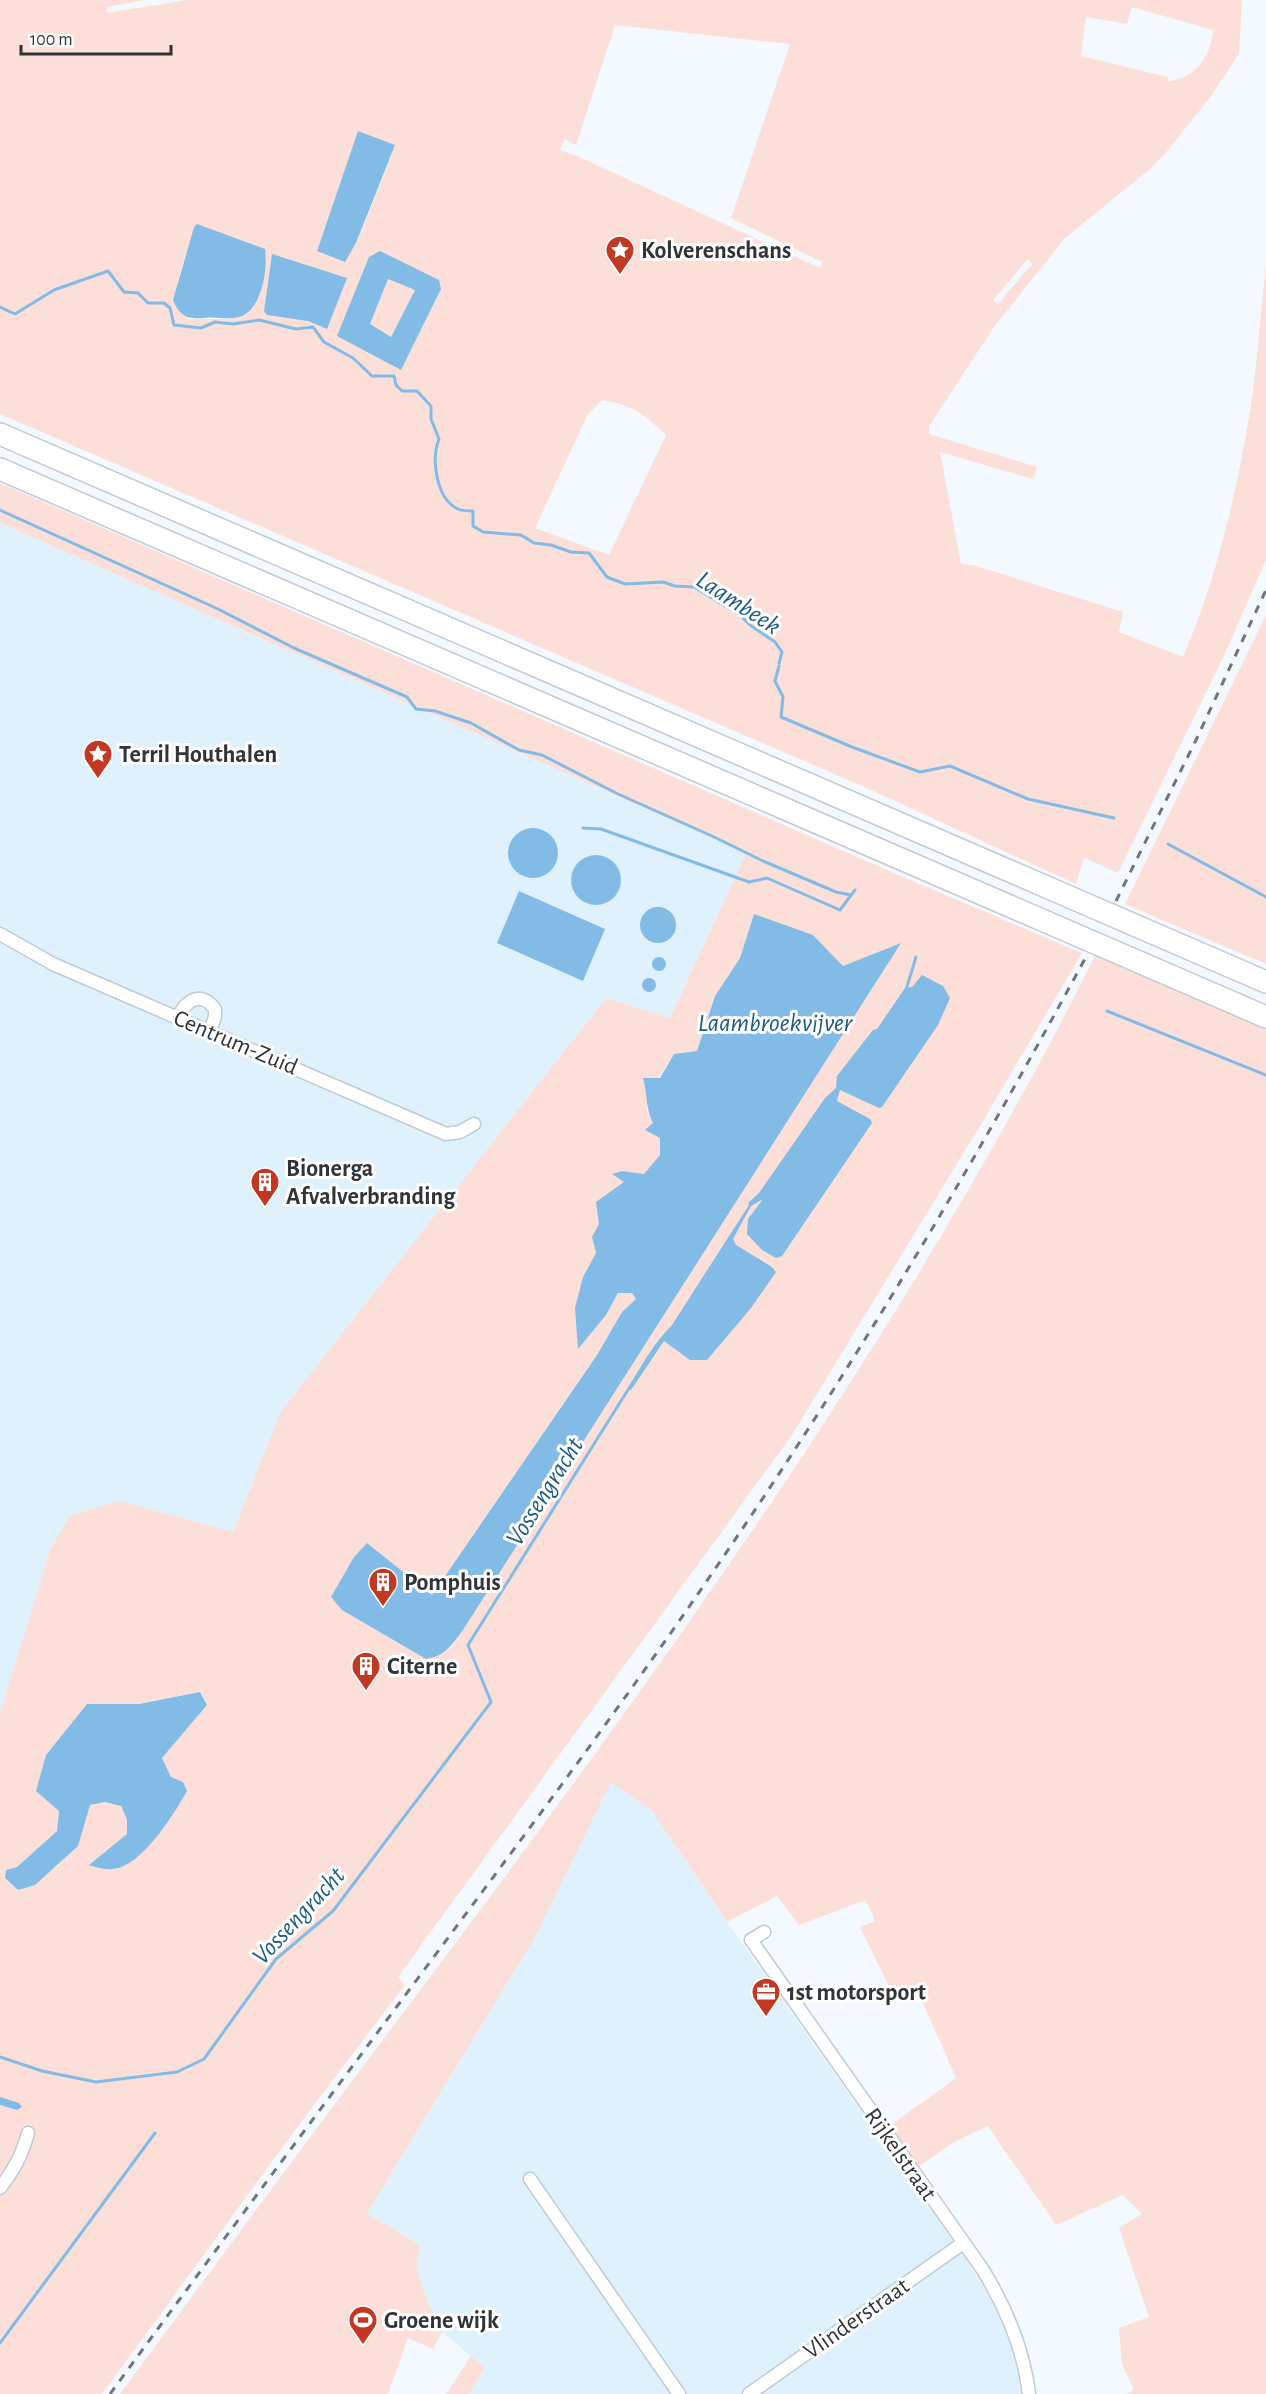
<svg xmlns="http://www.w3.org/2000/svg" width="1266" height="2394" viewBox="0 0 1266 2394" font-family="'Alegreya Sans',sans-serif">
<rect width="100%" height="100%" fill="#f3f9fe"/>
<path fill="#e0f1fe" d="M0 523 746 853 670 1018 606 998 281 1411 233 1532 120 1501 70 1515 50 1550 0 1713Z
M611 1781 652 1811 727 1922 964 2256 992 2300 1014 2354 1022 2394H469L485 2368 442 2332 429 2305 417 2270 419 2245 367 2213 534 1939Z"/>
<path fill="#fddfd9" fill-rule="evenodd" d="M0 0H145L107 7V13L187 0H1242L1239 54 1211 96 1168 150 1150 169 1065 238 994 327 929 426V434L1037 467 1033 479 940 452 961 564 973 565 1123 612 1119 632 1183 657C1215 583 1234 503 1248 424 1257 372 1260 318 1266 265V560L1222 660 1118 873 1084 858 1076 884 869 789 0 414ZM1132 7 1213 30C1211 56 1196 79 1168 81V77L1081 56 1086 17 1127 24ZM615 25 790 44 731 218 822 262 820 268 577 156 560 150 565 139 576 145ZM358 131 395 146 357 243 344 262 317 251ZM197 224 242 316 228 319H189L177 284 194 227ZM380 251 441 289 401 369 337 335ZM272 254 327 329 308 321 264 311ZM1028 259 1032 264 998 304 993 300ZM602 400C632 405 644 414 666 435L609 555 535 528 588 414Z
M388 279 415 290 391 337 370 324Z
M0 483 910 880 1082 953 983 1121 792 1435 398 1977 405 1985 304 2118 102 2394H0V1713L50 1550 70 1515 120 1501 233 1532 281 1411 606 998 670 1018 746 853 0 523ZM754 914 813 935 843 966 900 944 463 1630 450 1649 399 1643 343 1610 331 1597 367 1543 432 1595 597 1355 622 1312 636 1299 632 1293H618L606 1315 578 1348 583 1277 596 1253 592 1237 625 1181 613 1174 622 1171 644 1174 660 1155V1138L647 1110 648 1094 674 1054 697 1051 715 996 740 958ZM201 1692 207 1705 162 1758 171 1777 183 1782 113 1869 101 1854 111 1848 127 1834V1820L121 1806 105 1802 90 1805 59 1865 18 1890 5 1878 6 1870 17 1867 57 1831 59 1811 46 1755 87 1704H139Z
M1266 615V964L1125 904Z
M1096 954 1266 1030V2394H1127L1134 2390 1122 2364 1119 2328 1149 2317 1119 2228 1142 2214 1123 2195 1056 2225 988 2126 952 2143 918 2167 888 2127 956 2078 918 1992 895 1999 860 1927 875 1921 866 1900 799 1925 777 1896 727 1922 652 1811 611 1782 534 1939 367 2213 419 2245 417 2270 429 2305 442 2332 433 2349 408 2338 388 2394H120C210 2272 300 2150 391 2029 648 1687 904 1339 1096 954Z
M471 2356 485 2368 469 2394H446Z"/>
<path fill="#82bbe5" fill-rule="evenodd" d="M358 131 395 145 356 243 345 262 317 251Z
M197 224 265 249C268 269 262 307 242 316 229 321 217 316 205 318 188 319 180 317 173 300L194 227Z
M380 251 439 280 441 289 401 370 337 336 369 257ZM388 279 415 290 391 337 370 324Z
M272 254 347 278 327 329 308 321 267 315 264 311Z
M508 853a25 25 0 1 1 50 0a25 25 0 1 1-50 0Z
M571 880a25 25 0 1 1 50 0a25 25 0 1 1-50 0Z
M519 891 605 929 583 981 497 943Z
M640 925a18 18 0 1 1 36 0a18 18 0 1 1-36 0Z
M754 914 813 935 843 966 901 943 463 1630C452 1645 445 1656 426 1659L342 1610 331 1597 354 1557 367 1543 432 1595 597 1355 622 1312 636 1299 632 1293H618L606 1315 578 1349 575 1308 583 1277 596 1253 592 1237 599 1224 596 1202 624 1182 612 1174 622 1171 644 1174 660 1155V1138L645 1130 653 1123C645 1107 648 1096 643 1078H660L674 1054 697 1051 715 996 740 958Z
M652 964a7 7 0 1 1 14 0a7 7 0 1 1-14 0Z
M922 975 943 986 950 998 938 1025 882 1107 879 1108 840 1090 837 1101 870 1119 872 1123 782 1256 776 1258 762 1250 747 1234 748 1219 763 1199 751 1206 733 1239 736 1245 772 1267 776 1272 751 1308 707 1360H690L664 1341 631 1390 628 1388C641 1366 654 1343 672 1325L749 1205 748 1203 759 1193 825 1098 836 1088 837 1076 873 1030 877 1029 905 988 912 987Z
M642 985a7 7 0 1 1 14 0a7 7 0 1 1-14 0Z
M200 1692 207 1705 162 1758 171 1777 183 1782 187 1791C174 1814 141 1868 112 1869 105 1870 96 1867 89 1865L127 1834V1820L121 1806 105 1802 90 1805 78 1846 35 1885 18 1890 5 1878 6 1870 17 1867 57 1831 59 1811 36 1791 46 1755 87 1704H139Z
M0 2097 19 2103 22 2107 17 2110 0 2105Z"/>
<g fill="none" stroke-linecap="round" stroke-linejoin="round">
<path stroke="#82bbe5" stroke-width="3" d="M0 307 15 314 54 290 108 271 124 292 138 293 148 303H164L170 308 174 325 201 328 215 322 233 324 259 320 296 329 313 327 324 342 353 358 372 376H394L396 385 402 391H417L431 406V419L439 439C431 459 436 499 458 509 462 511 469 511 473 511V526L483 532 521 535 534 543 551 545 571 552 589 553 607 577 625 584 663 582 675 586 694 587 740 615 750 625 775 642 782 652 779 663
M0 510 218 609 294 648 407 697 416 709 435 711 471 723 519 750 542 755 618 794 712 836 763 861 836 892 851 895
M779 666 775 681 783 697 781 717 852 747 920 772 950 766 1028 799 1114 818
M583 828 601 829 749 882 767 878 840 910 855 890
M1168 844 1266 897
M906 990 916 957
M1107 1011 1266 1075
M0 2057 42 2071 96 2082 177 2072 204 2059 276 1959 333 1911 491 1702 468 1645 631 1385
M0 2343 155 2133"/>
<g stroke="#c0cad2" stroke-width="15">
<path id="street" d="M0 934 53 964 446 1134 460 1132 474 1124
M178 1017C187 999 201 991 215 1009V1017L210 1031
M764 1932 751 1940 983 2270C1006 2308 1024 2349 1029 2394
M530 2179 679 2394
M0 2188C14 2170 22 2155 28 2133
M749 2394 963 2243"/>
</g>
<g stroke="#c0cad2" stroke-width="24">
<path id="highway" d="M0 434 1266 982
M0 469 1266 1017"/>
</g>
<use href="#street" stroke="#fff" stroke-width="12"/>
<use href="#highway" stroke="#fff" stroke-width="21"/>
<path stroke="#707579" stroke-width="3" stroke-dasharray="8 8" stroke-linecap="butt" d="M1116 901 1197 738 1266 590
M110 2394C217 2248 325 2103 433 1958 529 1829 625 1701 715 1569 851 1371 973 1166 1087 955"/>
</g>
<defs>
<g id="sight-pin" transform="scale(1.5)"><path d="M0 17L-7.5 6A9.5 9.5 0 1 1 7.5 6Z" fill="#c33823" stroke="#fff"/><path d="M0-6L1.8-2.2L6-1.7L2.9 1.2L3.7 5.4L0 3.3L-3.7 5.4L-2.9 1.2L-6-1.7L-1.8-2.2Z" fill="#fff"/></g>
<g id="building-pin" transform="scale(1.5)"><path d="M0 17L-7.5 6A9.5 9.5 0 1 1 7.5 6Z" fill="#c33823" stroke="#fff"/><path d="M-4-6H4V6H1V3H-1V6H-4ZM-2.5-4.3h1.7v1.8h-1.7ZM.8-4.3h1.7v1.8H.8ZM-2.5-1h1.7V.8h-1.7ZM.8-1h1.7V.8H.8Z" fill="#fff"/></g>
<g id="office-pin" transform="scale(1.5)"><path d="M0 17L-7.5 6A9.5 9.5 0 1 1 7.5 6Z" fill="#c33823" stroke="#fff"/><path d="M-6-3h4V-5.5h4V-3h4V5H-6ZM-1-4.5V-3h2v-1.5ZM-6 0V1H6V0Z" fill="#fff"/></g>
<g id="stadium-pin" transform="scale(1.5)"><path d="M0 17L-7.5 6A9.5 9.5 0 1 1 7.5 6Z" fill="#c33823" stroke="#fff"/><path d="M0-5a6.5 5 0 1 0 0 10a6.5 5 0 1 0 0-10ZM-3.5-1.8h7v3.6h-7Z" fill="#fff"/></g>
</defs>
<g fill-rule="evenodd">
<use href="#sight-pin" x="620" y="250"/>
<use href="#sight-pin" x="98" y="754"/>
<use href="#building-pin" x="265" y="1182"/>
<use href="#building-pin" x="383" y="1582"/>
<use href="#building-pin" x="366" y="1666"/>
<use href="#office-pin" x="766" y="1992"/>
<use href="#stadium-pin" x="363" y="2320"/>
</g>
<g text-anchor="middle" stroke-width="6" stroke-linejoin="round" paint-order="stroke">
<g font-size="24" font-weight="bold" fill="#303437" stroke="#fff" text-anchor="start">
<text x="641" y="258">Kolverenschans</text>
<text x="119" y="762">Terril Houthalen</text>
<text x="286" y="1176">Bionerga<tspan x="286" dy="28">Afvalverbranding</tspan></text>
<text x="404" y="1590">Pomphuis</text>
<text x="387" y="1674">Citerne</text>
<text x="787" y="2000">1st motorsport</text>
<text x="384" y="2328">Groene wijk</text>
</g>
<g font-size="24" fill="#303437" stroke="#fff">
<text transform="translate(236 1042) rotate(23)" y="8">Centrum-Zuid</text>
<text transform="translate(901 2154) rotate(55)" y="8">Rijkelstraat</text>
<text transform="translate(856 2318) rotate(-35)" y="8">Vlinderstraat</text>
</g>
<g font-size="26" font-style="italic" fill="#1b5c85" stroke="#fff">
<text transform="translate(739 602) rotate(33)" y="9">Laambeek</text>
<text x="775" y="1031">Laambroekvijver</text>
<text transform="translate(544 1491) rotate(-58)" y="9">Vossengracht</text>
<text transform="translate(298 1915) rotate(-47)" y="9">Vossengracht</text>
</g>
</g>
<path d="M21 45v9h150v-9" fill="none" stroke="#303437" stroke-width="3"/>
<text x="30" y="45" font-size="18" fill="#303437" stroke="#ffffff" stroke-width="4.5" paint-order="stroke">100 m</text>
</svg>
